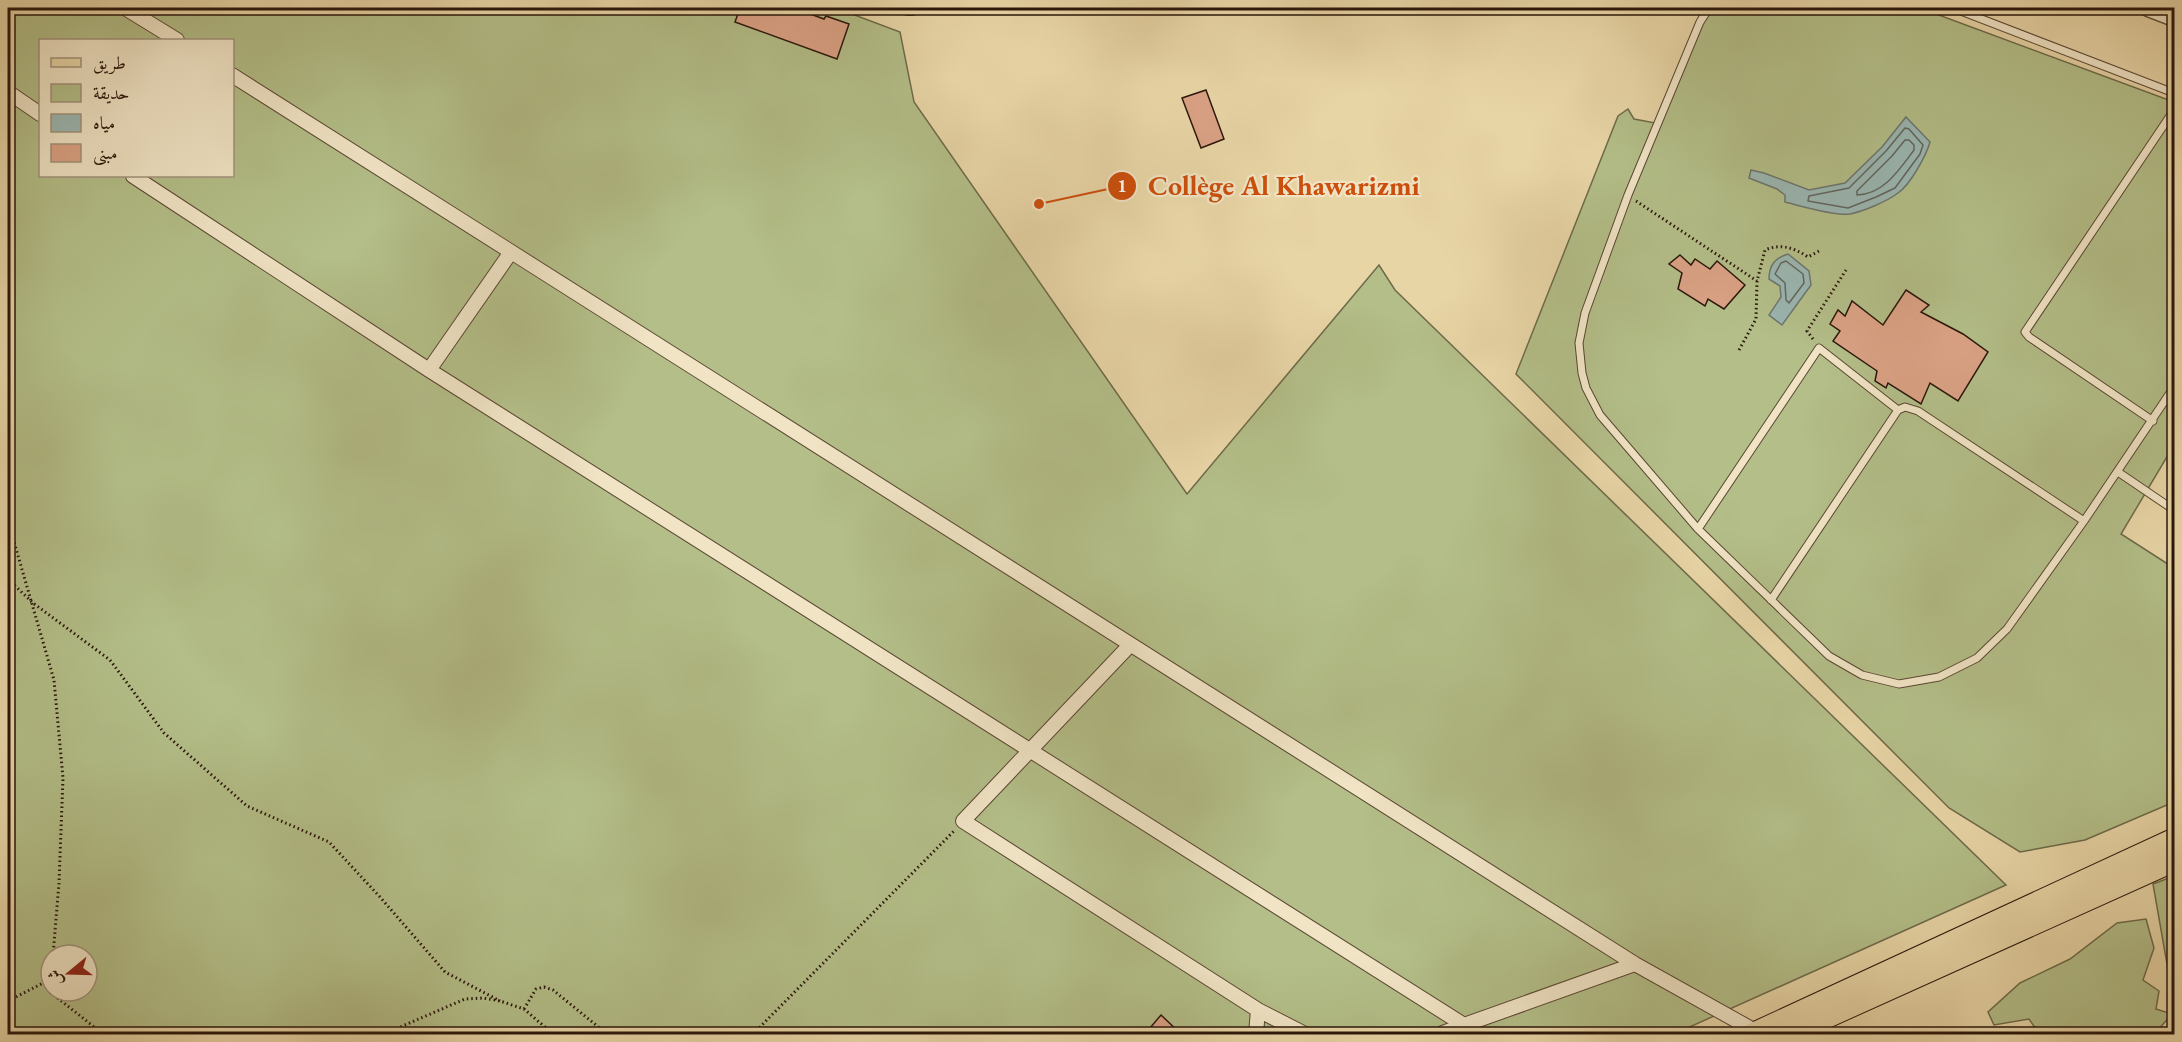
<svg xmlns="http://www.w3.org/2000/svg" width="2182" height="1042" viewBox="0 0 2182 1042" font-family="'EB Garamond',Amiri,serif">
<rect width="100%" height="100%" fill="#e8d5a6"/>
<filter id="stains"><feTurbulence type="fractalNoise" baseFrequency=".00333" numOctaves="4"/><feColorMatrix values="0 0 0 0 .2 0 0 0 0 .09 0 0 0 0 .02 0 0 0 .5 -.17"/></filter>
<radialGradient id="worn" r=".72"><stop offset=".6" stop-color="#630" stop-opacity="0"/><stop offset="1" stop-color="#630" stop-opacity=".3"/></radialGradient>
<path fill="#b3be88" stroke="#6e6a4a" stroke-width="1.5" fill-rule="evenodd" d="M8 8H836L900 32 914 102 1187 494 1379 265 1395 290 2006 885 1674 1034H8ZM40 40H232V176H40ZM51 955H87V991H51Z
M1713 8H1920L2174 102V362L2170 370 2174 373V445L2121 534 2174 568V802L2085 840 2020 852 1949 808 1516 374 1618 116 1628 109 1634 119 1655 123 1703 16Z
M2174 876V986L2171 987 2153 884Z
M2146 919 2154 948 2143 980 2159 991 2156 1009 2172 1014 2157 1031V1034H2036L2038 1032 2029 1019 1994 1025 1988 1012 2020 983 2070 959 2117 923Z"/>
<path fill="#9ab6b1" stroke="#6d766f" stroke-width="1.5" d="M1906 117 1930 142C1926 156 1910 185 1898 193 1886 202 1864 211 1850 214 1834 216 1801 206 1785 202V195L1777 189 1749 178 1751 170 1764 173 1809 190 1845 183 1882 147Z
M1788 254 1809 271 1811 285 1782 325 1769 315 1781 297 1780 286 1769 279C1769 265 1775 258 1788 254Z"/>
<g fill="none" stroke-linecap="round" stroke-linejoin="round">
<path stroke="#62665e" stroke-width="1.5" d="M1905 128 1909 129 1923 145 1920 154 1895 188 1876 197 1848 208 1808 201 1809 196 1849 188 1886 151Z
M1905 140H1909L1914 145V150C1899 170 1884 194 1857 195V191L1892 156Z
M1786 261 1803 274 1804 283 1789 303 1786 300 1785 283 1775 274 1781 263Z"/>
</g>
<path fill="#dba285" stroke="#2a160b" stroke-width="1.5" d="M740 8H794L824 19 826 16 849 24 837 59 735 22Z
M1206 90 1224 139 1201 148 1182 98Z
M1680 255 1691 265 1695 259 1710 269 1717 261 1745 285 1724 309 1708 299 1705 306 1678 289 1682 273 1669 264Z
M1906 290 1929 305 1921 312 1963 334 1988 352 1958 401 1930 383 1921 404 1888 383 1886 388 1875 381 1877 371 1833 341 1840 331 1830 324 1838 310 1845 316 1852 301 1883 325Z
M1161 1015 1182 1035H1144Z"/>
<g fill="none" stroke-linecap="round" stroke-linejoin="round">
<g stroke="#5a4632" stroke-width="9">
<path id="service" d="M1709 8 1700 22 1628 195 1585 313 1579 343 1582 373 1586 388 1600 415 1698 529 1829 656 1862 675 1899 684 1939 677 1977 658 2007 629 2084 521 2174 387
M1953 8 2174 93
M2153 421 2029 337 2025 332 2174 110
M2118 472 2174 510
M1698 529 1819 348 1898 410 1905 407 1918 411 2084 521
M1771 600 1898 410"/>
</g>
<g stroke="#5a4632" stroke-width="16">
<path id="minor" d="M125 8 177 40
M908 8H912
M232 75 1635 964 1757 1032
M8 92 40 114
M133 176 429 370 1464 1025 1635 964
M429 370 511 252
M1130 645 963 821 1258 1010 1305 1034
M1256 1034 1258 1010
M1440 1034 1464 1025"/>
</g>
<g stroke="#5a4632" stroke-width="19">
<path id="tertiary" d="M2148 8 2174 18"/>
</g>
<g stroke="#2a160b" stroke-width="23">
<path id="primary" d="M1752 1034 2174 839
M1790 1034 2174 861"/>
</g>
<path stroke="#2a160b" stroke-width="3" stroke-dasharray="1.5 3" stroke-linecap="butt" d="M1636 201 1757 281
M1813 339 1807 331 1846 270
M1739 350 1756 319 1757 281 1765 250C1781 243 1794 248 1808 257L1819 251
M8 521 54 680 63 778 59 883 53 955
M8 579 33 603 110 660 164 733 247 806 329 842 380 897 445 972 500 1001
M51 979 50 992 103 1034
M8 1001 51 979
M524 1009 536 989 544 987 553 990 607 1034
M384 1034 465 999 483 998 500 1001 524 1009 553 1034
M753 1034 954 831"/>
<use href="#service" stroke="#f0e4c5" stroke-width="7"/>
<use href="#minor" stroke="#f0e4c5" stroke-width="14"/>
<use href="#tertiary" stroke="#f0e4c5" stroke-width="16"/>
<use href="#primary" stroke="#e8d5a6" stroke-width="21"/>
</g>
<path fill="none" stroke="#cc4f0c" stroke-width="2" d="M1039 204L1122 186"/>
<g fill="#cc4f0c" stroke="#f0e4c5" stroke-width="2">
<circle cx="1039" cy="204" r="6"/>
<circle cx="1122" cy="186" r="15"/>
</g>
<g font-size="18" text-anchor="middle" font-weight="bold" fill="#fff">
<text x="1122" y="192">1</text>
</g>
<g font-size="28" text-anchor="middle" font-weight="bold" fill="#cc4f0c" stroke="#f0e4c5" stroke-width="4.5" stroke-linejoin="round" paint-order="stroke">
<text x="1284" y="195">Collège Al Khawarizmi</text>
</g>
<rect width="2182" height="1042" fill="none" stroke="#e8d5a6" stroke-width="30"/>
<rect x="9" y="9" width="2164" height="1024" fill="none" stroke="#2a160b" stroke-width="3"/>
<rect x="15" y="15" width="2152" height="1012" fill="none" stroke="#2a160b" stroke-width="1.5"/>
<rect x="39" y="39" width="195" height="138" fill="#f0e4c5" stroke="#a1927b" stroke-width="1.5"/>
<rect x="51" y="58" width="30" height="9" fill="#e8d5a6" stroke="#a1927b" stroke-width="1.5"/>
<text x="93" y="69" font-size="18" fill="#2a160b">طريق</text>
<rect x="51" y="84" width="30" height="18" fill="#b3be88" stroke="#a1927b" stroke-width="1.5"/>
<text x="93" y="99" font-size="18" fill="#2a160b">حديقة</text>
<rect x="51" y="114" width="30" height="18" fill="#9ab6b1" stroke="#a1927b" stroke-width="1.5"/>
<text x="93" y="129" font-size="18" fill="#2a160b">مياه</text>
<rect x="51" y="144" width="30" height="18" fill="#dba285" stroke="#a1927b" stroke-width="1.5"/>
<text x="93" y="159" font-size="18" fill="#2a160b">مبنى</text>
<g transform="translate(69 973) rotate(251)"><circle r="28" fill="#f0e4c5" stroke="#a1927b" stroke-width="1.5"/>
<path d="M0-4.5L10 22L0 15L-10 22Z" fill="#8f2418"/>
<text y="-9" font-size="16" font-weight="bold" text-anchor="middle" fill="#2a160b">ش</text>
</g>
<rect width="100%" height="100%" filter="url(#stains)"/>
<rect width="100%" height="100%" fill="url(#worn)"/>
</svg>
